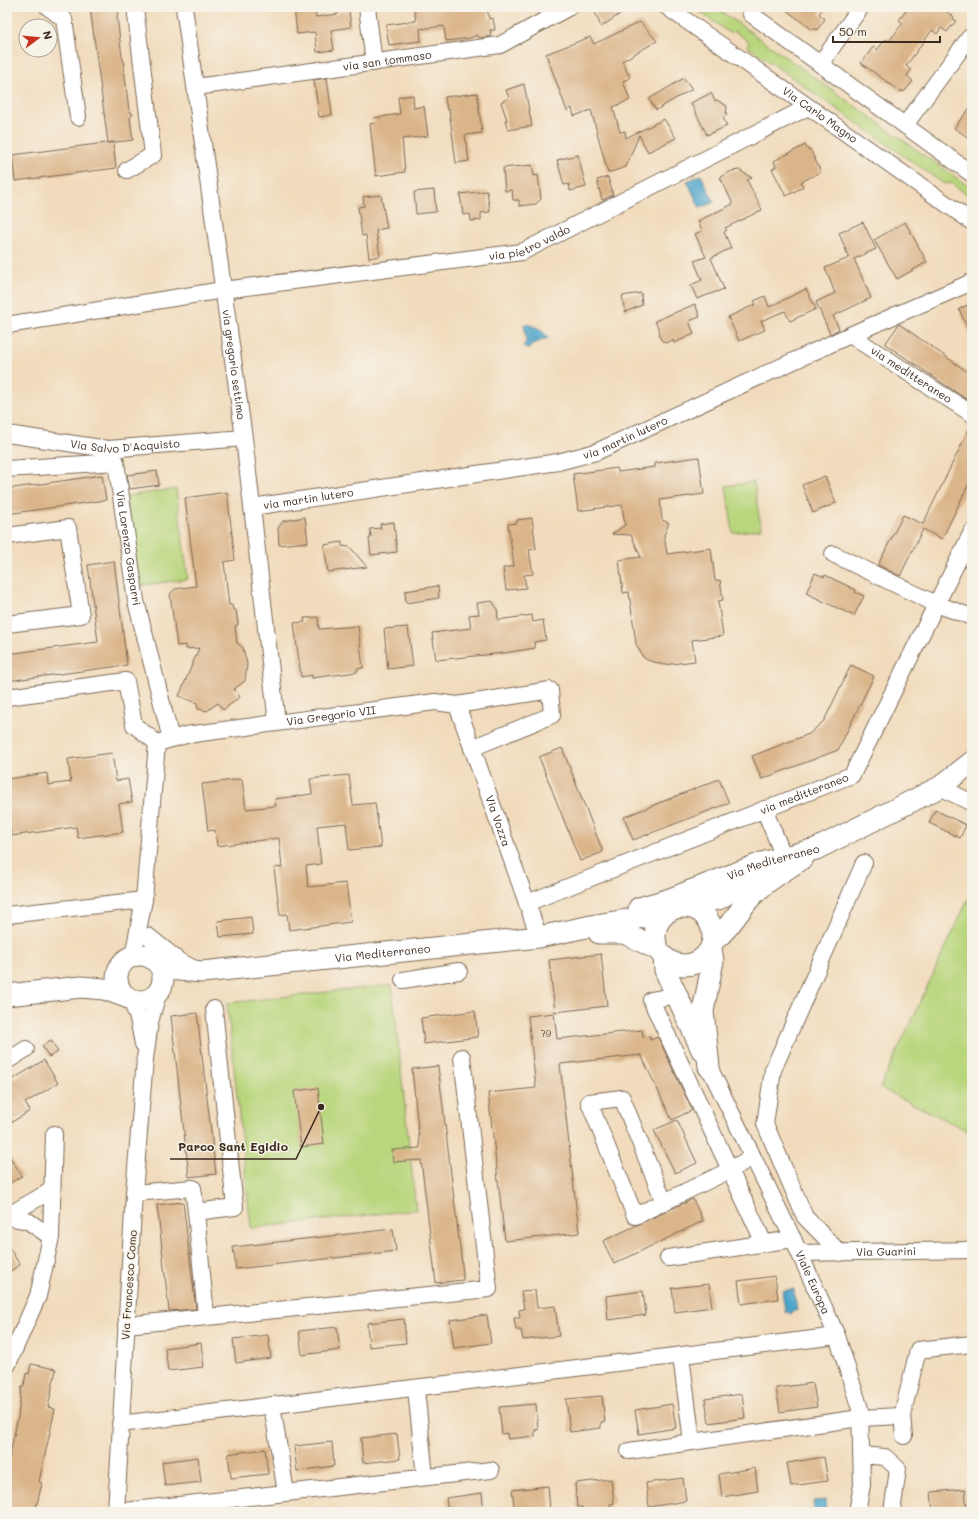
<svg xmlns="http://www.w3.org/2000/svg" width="979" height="1519" viewBox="0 0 979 1519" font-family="Mali,sans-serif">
<rect width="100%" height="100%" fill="#f7f3e8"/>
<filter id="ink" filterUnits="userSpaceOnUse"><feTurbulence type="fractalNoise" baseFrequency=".025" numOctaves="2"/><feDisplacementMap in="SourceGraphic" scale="8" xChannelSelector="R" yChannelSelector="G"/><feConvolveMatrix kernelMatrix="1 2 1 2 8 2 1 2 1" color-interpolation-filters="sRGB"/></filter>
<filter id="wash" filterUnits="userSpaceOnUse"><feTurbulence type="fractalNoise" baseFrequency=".012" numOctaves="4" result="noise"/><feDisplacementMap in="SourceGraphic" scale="16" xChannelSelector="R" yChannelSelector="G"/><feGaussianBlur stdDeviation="0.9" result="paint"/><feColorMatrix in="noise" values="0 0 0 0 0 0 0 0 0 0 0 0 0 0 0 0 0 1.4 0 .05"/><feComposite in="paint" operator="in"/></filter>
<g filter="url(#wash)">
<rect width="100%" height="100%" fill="#f1dbbc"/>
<path fill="#b9d67d" stroke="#7a804e" d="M693 7H715L972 189V198L951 183 944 184 747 46 749 42 734 31 731 34Z
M754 482 761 529 733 533 726 486Z
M176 489 188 579 138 586 126 496Z
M970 895 972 896V1133L880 1088Z
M392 985 416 1210 251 1228 227 1003Z"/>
<path fill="#4da4ca" stroke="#446774" d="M701 175 714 202 700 208 687 181Z
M524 324C532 324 543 330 548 338L531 345 529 349H526L523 346 526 342Z
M794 1289 797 1310 790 1314 787 1311 785 1312 782 1291Z
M825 1500 826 1512H814L813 1501Z"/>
<g id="blocks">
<path fill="#dbb58a" d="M90 7H120L117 16 122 57 125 64 124 67 129 111 133 114 130 118 133 140 108 143Z
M294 7H315L316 17 338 14V12L349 10 351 27 331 30 334 50 317 52 315 32 297 34Z
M414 7H487L489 19 493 18 495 30H490L491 36 481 38 476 35 471 38 446 41 444 26 420 29 421 41 389 45 386 25 416 21Z
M593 7H630L601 27Z
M782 7H824L819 14 825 19 817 30 814 28 813 30Z
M909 7H940L954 17 953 19 956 21 947 32 941 28 937 34 932 30 906 66 911 70 907 76 913 81 904 92 902 90 901 92 861 63 873 47 877 50 886 39 889 41 903 23 899 20Z
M640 22 657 41 622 61 630 78 623 81 630 100 613 107 620 132 625 131 626 138 664 119 676 138 648 152 639 135 626 167 608 173 591 110 574 116 572 108 567 111 546 54 590 37 594 44Z
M327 78 332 115 319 117 314 80Z
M684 78 692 89 656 110 649 99Z
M524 84 532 126 508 130 505 120H507L501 102 509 98 506 90Z
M477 93 482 133 465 135 469 161 456 163 449 109 447 110 445 97Z
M711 93 715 101 717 100 727 106 726 116 723 118 727 126 707 135 691 103Z
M413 95 414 108 424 106 428 136 402 139 405 172 376 176 370 124 375 123 374 118 400 114 398 97Z
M972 105V140L954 128Z
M113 142 116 168 15 181 12 155Z
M805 145 808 150 810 149 821 172 801 182 803 187 786 196 772 169 776 167 774 161Z
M578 155 586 187 570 191 569 184 564 185 557 160Z
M532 165 534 176 538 175 541 199 536 204 519 206V200H513L512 190 505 191 503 168Z
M739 170 752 178 747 180 762 210 725 228 727 230 724 232 731 248 711 258 724 289 697 299 691 285 702 280 694 261 706 257 695 234 702 231 698 221 733 204 720 177 732 171Z
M608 177 613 195 602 200 597 180Z
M434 190 436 212 416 214 414 192Z
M487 191 490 212 481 213V220L471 221 470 214 463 215 460 194Z
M381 195 387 228 376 230 380 256 369 258 366 235 362 236 358 207 364 206 363 197Z
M863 222 876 249 854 259 871 298 833 316 839 329 830 334 816 302 835 293 825 268 849 258 839 233Z
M905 222 927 262 897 279 874 240Z
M806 289 816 309 790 321 785 311 761 321 765 330 739 341 728 317 756 304 754 301 765 296 769 307Z
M641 293 642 305 625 312 622 296Z
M972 303V339L959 309Z
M695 304 700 317 689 321 694 334 674 343 673 340 666 343 661 340 659 335 660 332 655 321Z
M899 324 972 375V403L885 344Z
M972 423V477L942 539 923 529 900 576 878 565 903 515 923 524Z
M699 457 704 494 660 500 662 520 669 523 664 535 667 554 711 548 715 581 720 580 723 600 718 601 723 636 692 640 695 661 664 665 647 660 643 657 636 644 629 592 623 593 619 560 641 557 631 535 612 534 625 525 622 505 578 511 573 474 617 468 618 472 655 467V463Z
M157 471 159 485 130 489 127 475Z
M102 475 106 500 7 514V489Z
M825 476 836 503 813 513 802 485Z
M227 492 235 560 224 562 229 605H232L233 610H236L238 625 235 626 237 643 243 648 247 664 245 681 234 689 240 697 223 710 218 703 207 711 198 709 197 703 179 696 199 648 186 649V645L177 646 170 594 175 589 196 586 185 498Z
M305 517 308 542 279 545 278 528 283 521Z
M532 518 536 549 529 550 533 574 524 575 526 588 506 590 503 568 514 566 508 524 517 523V520Z
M394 522 397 552 371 555 369 538H371L370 529 381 528 380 524Z
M342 542V546L350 547 367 567 328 572 324 545Z
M114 561 127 665 7 681V654L98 642 88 565Z
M815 573 824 577 825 575 856 590 855 592 864 596 854 616 806 593Z
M438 586 439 598 406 603 405 591Z
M492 601 497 608 498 620 532 615 533 622 543 620 546 640 534 642 535 648 504 653 436 660 432 633 471 628 469 615 479 614 477 603Z
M318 617 319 629 358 626 363 668 357 669V672L312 678V675L301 677 294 623 305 622 304 618Z
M408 627 413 666 388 669 384 629Z
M851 665 874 676 838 750 762 779 752 756 809 734 824 721Z
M562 748 603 852 580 861 539 757Z
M112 753 116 781 128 779 132 802 119 804 123 832 78 838 76 827 11 836 9 824H7V779L47 773 48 785 71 782 68 759Z
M349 775 353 805 375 803 381 847 349 850 346 823 317 826 321 864 306 866 308 887 346 883 351 922 289 930 287 914 280 915 274 868 282 867 279 838 217 846 215 830 208 831 202 784 242 779 246 809 276 806 275 799 312 794 310 779Z
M719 779 729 803 633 840 624 817Z
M935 810 966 825 960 838 929 823Z
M251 917 253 934 220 937 218 921Z
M601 954 607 1006 555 1012 549 960Z
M475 1011 478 1037 424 1044 421 1018Z
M197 1013 216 1174 189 1177 171 1016Z
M554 1013 557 1039 642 1030 643 1037 650 1036V1040L658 1037 692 1110 672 1120 641 1055 560 1064 579 1233 505 1241 488 1093 536 1088 528 1016Z
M51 1040 58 1052 49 1057 42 1046Z
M44 1060 58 1083 25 1103 30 1111 7 1125V1083Z
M438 1066 463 1273V1280L436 1283 421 1160 393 1162 392 1150 420 1148 412 1069Z
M318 1088 324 1144 301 1147 294 1091Z
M677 1120 697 1163 675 1173 654 1130Z
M7 1152 22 1176 7 1185Z
M693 1199 703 1221 614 1264 603 1241Z
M183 1202 196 1309 169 1311 157 1205Z
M393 1229 396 1251 236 1269 233 1247Z
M7 1244 20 1265 7 1273Z
M775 1276 778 1299 741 1304 738 1281Z
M709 1284 712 1307 675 1312 672 1288Z
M535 1290 537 1308 555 1306 559 1336 523 1340 521 1330H516L514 1318H520L519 1310 524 1309 521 1291Z
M643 1291 646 1315 608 1320 606 1296Z
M487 1315 491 1343 454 1348 450 1320Z
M404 1319 406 1343 369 1347 367 1323Z
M337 1327 340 1350 302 1355 299 1331Z
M268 1335 271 1358 236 1363 233 1339Z
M201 1343 204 1367 168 1371 165 1348Z
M31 1364 56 1369 48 1407 55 1409 39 1482 42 1483 35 1512H7V1468L18 1417 22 1386H24L26 1373 29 1374Z
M813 1383 817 1407 780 1412 776 1388Z
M742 1394 745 1418 709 1423 705 1399Z
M602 1396 605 1422H601V1428L570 1432 566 1399Z
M536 1404 538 1430H535V1436L508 1439 507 1433 502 1434 499 1407Z
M672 1404 676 1428 639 1434 635 1410Z
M397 1434 400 1459 363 1463 361 1438Z
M332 1442 334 1466 297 1471 294 1446Z
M265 1449 268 1474 231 1478 228 1454Z
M198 1457 201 1482 165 1486 162 1462Z
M824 1457 828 1481 791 1486 787 1463Z
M755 1468 758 1491 722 1497 719 1474Z
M683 1478 686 1501 649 1507 646 1483Z
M611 1479 614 1503 610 1504 611 1510 583 1512 582 1507H577L575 1483Z
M548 1486 550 1510 515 1512 512 1490Z
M965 1489 967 1512H933L931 1492Z
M482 1493 484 1512H448L446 1498Z"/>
</g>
</g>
<g filter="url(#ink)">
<use href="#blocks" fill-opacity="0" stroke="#7b6855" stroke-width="1"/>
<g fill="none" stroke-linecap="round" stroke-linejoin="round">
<g stroke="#7b6855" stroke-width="18">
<g id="minor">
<path d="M48 7 64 19 78 117"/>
<path id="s1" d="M184 7 244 438 277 723"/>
<path d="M367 7 374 63"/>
<path id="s2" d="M667 7 972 222"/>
<path d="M749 7 751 14 972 174"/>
<path d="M820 64 861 7"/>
<path id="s3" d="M196 87 500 45 569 7"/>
<path d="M905 125 969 38"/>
<path d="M127 170 153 155 135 7"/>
<path id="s4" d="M7 325 223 290 522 252 808 107"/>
<path id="s5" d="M850 335 972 414"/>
<path id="s6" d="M7 434 108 449 244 438"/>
<path id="s7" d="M7 469 116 462 136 601 171 739"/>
<path id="s8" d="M252 507 558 462 596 452 850 335 972 282"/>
<path d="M7 536 68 528 81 615 7 624"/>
<path d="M833 554 936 604 972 617"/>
<path d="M7 697 126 681 134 725 157 743"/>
<path id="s9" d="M457 705 539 937"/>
<path d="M940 787 972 803"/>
<path d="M764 809 784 857"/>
<path id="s10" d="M527 903 852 775 972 532"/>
<path d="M7 915 144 900"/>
<path d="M148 936 179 961 195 969"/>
<path id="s11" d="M133 956 144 900 157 743 186 735 435 702 457 705 550 690 552 715 472 748"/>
<path d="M403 980 459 971"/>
<path d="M158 993 150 1022 145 1059 134 1193 116 1512 491 1470"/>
<path d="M677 995 651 1000 764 1243"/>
<path d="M131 1000 138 1018 143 1044"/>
<path d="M7 1061 26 1049"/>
<path id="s12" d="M709 1067 793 1239 837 1336 860 1409 862 1485 857 1512"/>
<path d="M134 1193 193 1188 196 1212"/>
<path d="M664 1202 635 1216 589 1102 622 1098 664 1202 730 1170 752 1157"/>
<path d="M7 1216 52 1190"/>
<path d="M7 1217 28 1221 51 1237"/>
<path id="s13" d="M800 1253 972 1250"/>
<path d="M840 1253 805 1217 765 1124 773 1070 864 863"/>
<path d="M668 1258 793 1239"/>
<path d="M206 1316 196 1212 235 1207 214 1009"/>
<path d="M126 1325 489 1289 462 1057"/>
<path d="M681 1356 692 1442"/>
<path d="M7 1366 38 1296 51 1237 54 1134"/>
<path d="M416 1389 425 1477"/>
<path d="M272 1405 286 1493"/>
<path d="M120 1424 837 1336"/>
<path d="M904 1436 902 1416 918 1350 972 1344"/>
<path d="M629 1451 860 1418 902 1416"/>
<path d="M861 1455 885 1457 898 1469 892 1512"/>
</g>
</g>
<g stroke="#7b6855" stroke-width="23">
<g id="major">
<path d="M686 906 718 899 757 877"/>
<circle cx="684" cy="936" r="29"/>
<path id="s14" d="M639 908 670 899 762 863 816 849 940 787 972 762"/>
<path d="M599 933H624L657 949"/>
<path d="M713 941C728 930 737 914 749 899 764 882 784 871 803 858"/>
<circle cx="140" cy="978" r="23"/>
<path d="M664 957 665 970 702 1050"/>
<path id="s15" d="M159 964 168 969 202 972 539 937 596 925 663 914"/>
<path d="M7 995 81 987 104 989 126 997"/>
<path d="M709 1067 703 1011 713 961 711 948"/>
</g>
</g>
<use href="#minor" stroke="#fff" stroke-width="16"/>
<use href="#major" stroke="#fff" stroke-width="21"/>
</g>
</g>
<g text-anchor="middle" stroke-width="3" stroke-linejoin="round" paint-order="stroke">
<g font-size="9" fill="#634d39">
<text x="546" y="1037">79</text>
</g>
<g font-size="11" fill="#3b2a1e" stroke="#f7f3e8">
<text dy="4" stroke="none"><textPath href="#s3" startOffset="193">via san tommaso</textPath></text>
<text dy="4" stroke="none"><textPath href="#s2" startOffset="187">Via Carlo Magno</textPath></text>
<text dy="4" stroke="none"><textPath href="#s4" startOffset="530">via pietro valdo</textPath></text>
<text dy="4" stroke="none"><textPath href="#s1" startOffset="361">via gregorio settimo</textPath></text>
<text dy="4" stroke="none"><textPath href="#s5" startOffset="73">via meditteraneo</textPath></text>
<text dy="4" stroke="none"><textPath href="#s8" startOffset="381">via martin lutero</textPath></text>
<text dy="4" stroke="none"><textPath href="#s6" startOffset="119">Via Salvo D'Acquisto</textPath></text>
<text dy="4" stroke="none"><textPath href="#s8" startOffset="57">via martin lutero</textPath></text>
<text dy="4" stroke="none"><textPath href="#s7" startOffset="196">Via Lorenzo Gasparri</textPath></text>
<text dy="4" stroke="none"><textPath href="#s11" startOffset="391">Via Gregorio VII</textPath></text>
<text dy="4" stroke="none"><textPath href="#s10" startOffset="298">via meditteraneo</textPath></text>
<text dy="4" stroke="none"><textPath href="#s9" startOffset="123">Via Vozza</textPath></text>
<text dy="4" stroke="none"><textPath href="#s14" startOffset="142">Via Mediterraneo</textPath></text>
<text dy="4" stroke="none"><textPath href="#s15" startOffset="226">Via Mediterraneo</textPath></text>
<text dy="4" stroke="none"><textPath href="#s13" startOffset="86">Via Guarini</textPath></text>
<text dy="4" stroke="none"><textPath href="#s12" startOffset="239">Viale Europa</textPath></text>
<text transform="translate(129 1285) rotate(-86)" y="4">Via Francesco Como</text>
</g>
</g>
<path fill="none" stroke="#3b2a1e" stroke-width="1.5" d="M321 1107L296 1159H170"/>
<circle fill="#3b2a1e" stroke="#f7f3e8" stroke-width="1.5" cx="321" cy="1107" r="4"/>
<g font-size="12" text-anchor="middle" font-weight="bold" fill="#3b2a1e" stroke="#f7f3e8" stroke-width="3" stroke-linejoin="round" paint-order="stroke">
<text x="233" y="1151">Parco Sant Egidio</text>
</g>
<rect width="979" height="1519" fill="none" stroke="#f7f3e8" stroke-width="24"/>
<g transform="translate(38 38) rotate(74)"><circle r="19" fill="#f7f3e8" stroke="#aca397"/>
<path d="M0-3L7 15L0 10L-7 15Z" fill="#c8321e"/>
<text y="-6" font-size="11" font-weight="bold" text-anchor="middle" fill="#3b2a1e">N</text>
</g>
<path d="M833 36v6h107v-6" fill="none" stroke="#3b2a1e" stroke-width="2"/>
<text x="839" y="36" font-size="12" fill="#3b2a1e" stroke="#f7f3e8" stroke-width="3" paint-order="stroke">50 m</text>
</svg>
